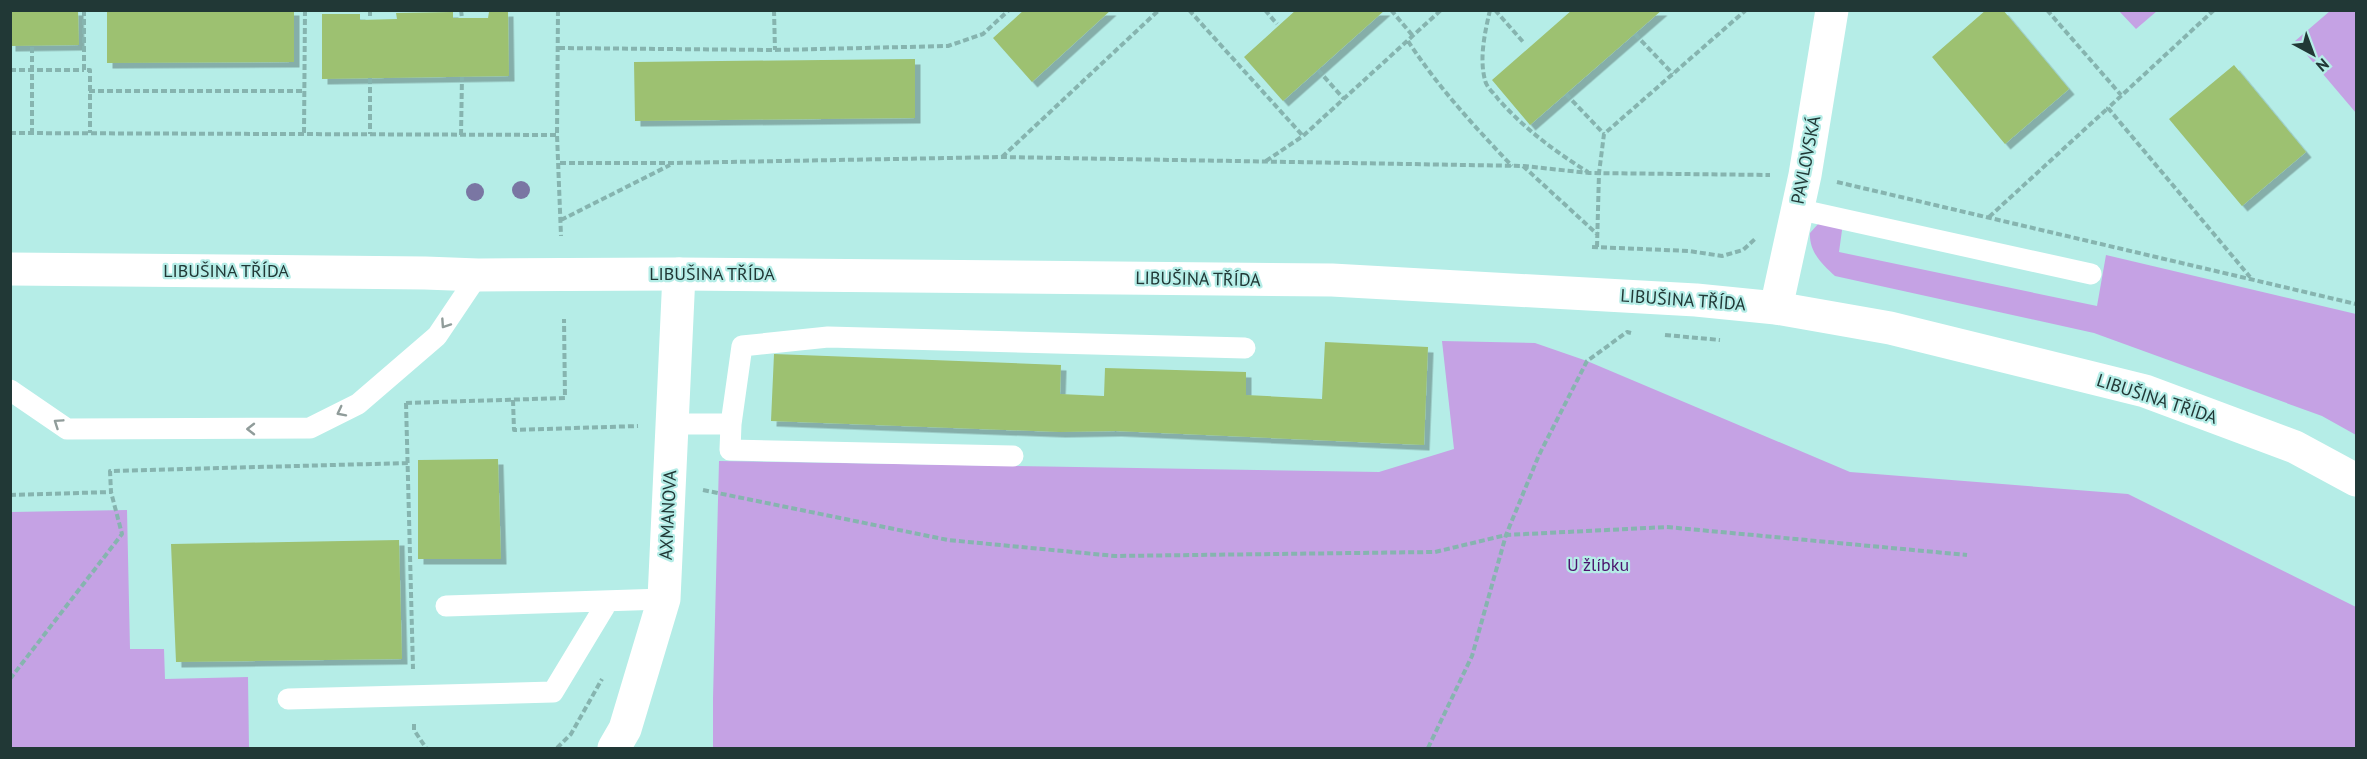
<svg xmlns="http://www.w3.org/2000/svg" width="2367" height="759" viewBox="0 0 2367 759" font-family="'PT Sans',sans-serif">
<defs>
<filter id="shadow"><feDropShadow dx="5.5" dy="5.5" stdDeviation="0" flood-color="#0004"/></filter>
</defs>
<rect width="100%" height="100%" fill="#b5ede7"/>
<path fill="#c5a2e4" d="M2119 11H2157L2136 29Z
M2330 11H2356V113L2295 41Z
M1830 222 1843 223 1839 252 2097 306 2106 255 2356 314V435L2322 416 2094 333 1835 276C1822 264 1809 252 1810 233L1818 224Z
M1442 341 1535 343 1587 361 1850 472 2128 494 2356 607V748H713V698L719 461 1379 472 1454 449Z
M127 510 130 649H164L165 679 248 677 249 748H11V512Z"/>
<path fill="#9dc171" filter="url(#shadow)" d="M10 10H78L79 45 10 46Z
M107 10H294V62L107 63Z
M1024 10H1111L1032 82 993 38Z
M1296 10H1385L1283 101 1244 57Z
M1572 10H1662L1530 125 1492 80Z
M1986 10H2003L2069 89 2005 144 1932 57Z
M508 11 509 76 322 79V14H360V20L397 19 396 13 453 12V18H488L489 12Z
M915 59V118L635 121 634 62Z
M2234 65 2306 152 2242 206 2169 119Z
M1325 342 1428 347 1424 445 1116 431 1060 432 771 421 774 354 1061 365 1060 394 1104 396 1105 368 1246 372V395L1322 399Z
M498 459 501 559H418V460Z
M399 540 402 659 176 662 171 544Z"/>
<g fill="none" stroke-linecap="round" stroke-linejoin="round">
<path stroke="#86b4af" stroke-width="4" stroke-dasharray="6 3" stroke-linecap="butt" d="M84 10V70H90V133
M370 10V19
M461 10 462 18
M558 10 557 135 561 236
M774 10 775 50
M1189 10 1303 136
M1265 10 1277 24
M1391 10 1413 36
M1490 10C1485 32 1479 58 1485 80 1486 87 1494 93 1498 99 1525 129 1554 151 1588 172
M1495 10 1524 43
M2047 10 2121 95
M2214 10 2108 108 2250 277
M1635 34 1673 74
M1408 41C1438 87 1474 126 1512 166
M559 48 775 50 948 46 983 34 1009 10
M10 70H84
M1318 70 1344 99
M370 78V134
M89 91H303
M1566 94 1604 134
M10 133 557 135
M304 133 305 10
M32 134V46
M461 135 462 77
M1002 157 1159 10
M1266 161 1303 136 1441 10
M560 163H673L1002 157 1524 166 1589 173 1770 175
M1523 166 1597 234
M1837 182 2356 304
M1989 217 2108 108
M561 220 670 165
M1592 247 1689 251 1722 256 1743 250 1756 238
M1597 247 1599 173 1604 134 1746 10
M1665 335 1720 340
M513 400 514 430 638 426
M406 403 413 669
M406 403 565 398 564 319
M703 490 948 540 1115 556 1435 552 1506 535 1667 527 1967 555
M10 495 111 492 110 471 408 463
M10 679 122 534 111 492
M414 724V730L426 748
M557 748 571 734 602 679
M1428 748 1472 656 1506 535 1539 455 1587 361 1627 332 1631 333"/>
<path stroke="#fff" stroke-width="21" d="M1797 209 2091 274
M10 390 67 429 310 428 358 404 437 336 478 275
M672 424H731L742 346 828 337 1245 348
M731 424 730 450 1013 456
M446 606 664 599
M288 699 553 692 608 601"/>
<path stroke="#fff" stroke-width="33" d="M1776 308 1805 175 1832 10
M614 748 625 729 664 599 679 274"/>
<path stroke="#fff" stroke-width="33" d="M10 269 425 273 478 275 679 274 1332 280 1696 300 1776 308 1890 328 2145 391 2295 447 2356 480"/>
</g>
<g fill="#7a76a3">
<circle cx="521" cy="190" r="9"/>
<circle cx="475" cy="192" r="9"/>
</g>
<defs><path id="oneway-chevron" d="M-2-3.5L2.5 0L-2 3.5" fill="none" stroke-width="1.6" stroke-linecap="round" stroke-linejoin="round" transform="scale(1.5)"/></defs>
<g stroke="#909c9a">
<use href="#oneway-chevron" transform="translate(445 324) rotate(124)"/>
<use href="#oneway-chevron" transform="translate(341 412) rotate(153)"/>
<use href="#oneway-chevron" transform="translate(58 423) rotate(-146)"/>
<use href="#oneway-chevron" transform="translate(251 429) rotate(180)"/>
</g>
<g text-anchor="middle" stroke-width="4.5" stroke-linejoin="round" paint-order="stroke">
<g font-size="18" fill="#213836" stroke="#b5ede7">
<text transform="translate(1806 160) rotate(-79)" y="6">PAVLOVSKÁ</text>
<text x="226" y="277">LIBUŠINA TŘÍDA</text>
<text x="712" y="280">LIBUŠINA TŘÍDA</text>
<text transform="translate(1198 279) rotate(1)" y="6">LIBUŠINA TŘÍDA</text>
<text transform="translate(1683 300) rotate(4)" y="6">LIBUŠINA TŘÍDA</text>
<text transform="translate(2157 399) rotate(18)" y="6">LIBUŠINA TŘÍDA</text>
<text transform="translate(668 515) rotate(-87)" y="6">AXMANOVA</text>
</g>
<g font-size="18" fill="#4a146c" stroke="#b5ede7">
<text x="1598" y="571">U žlíbku</text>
</g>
</g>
<rect width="2367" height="759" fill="none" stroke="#213836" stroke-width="24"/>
<g transform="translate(2313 54) rotate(139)" stroke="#b5ede7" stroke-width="4.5" paint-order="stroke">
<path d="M0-4.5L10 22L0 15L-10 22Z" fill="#213836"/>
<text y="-9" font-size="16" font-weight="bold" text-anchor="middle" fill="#213836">N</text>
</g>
</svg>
